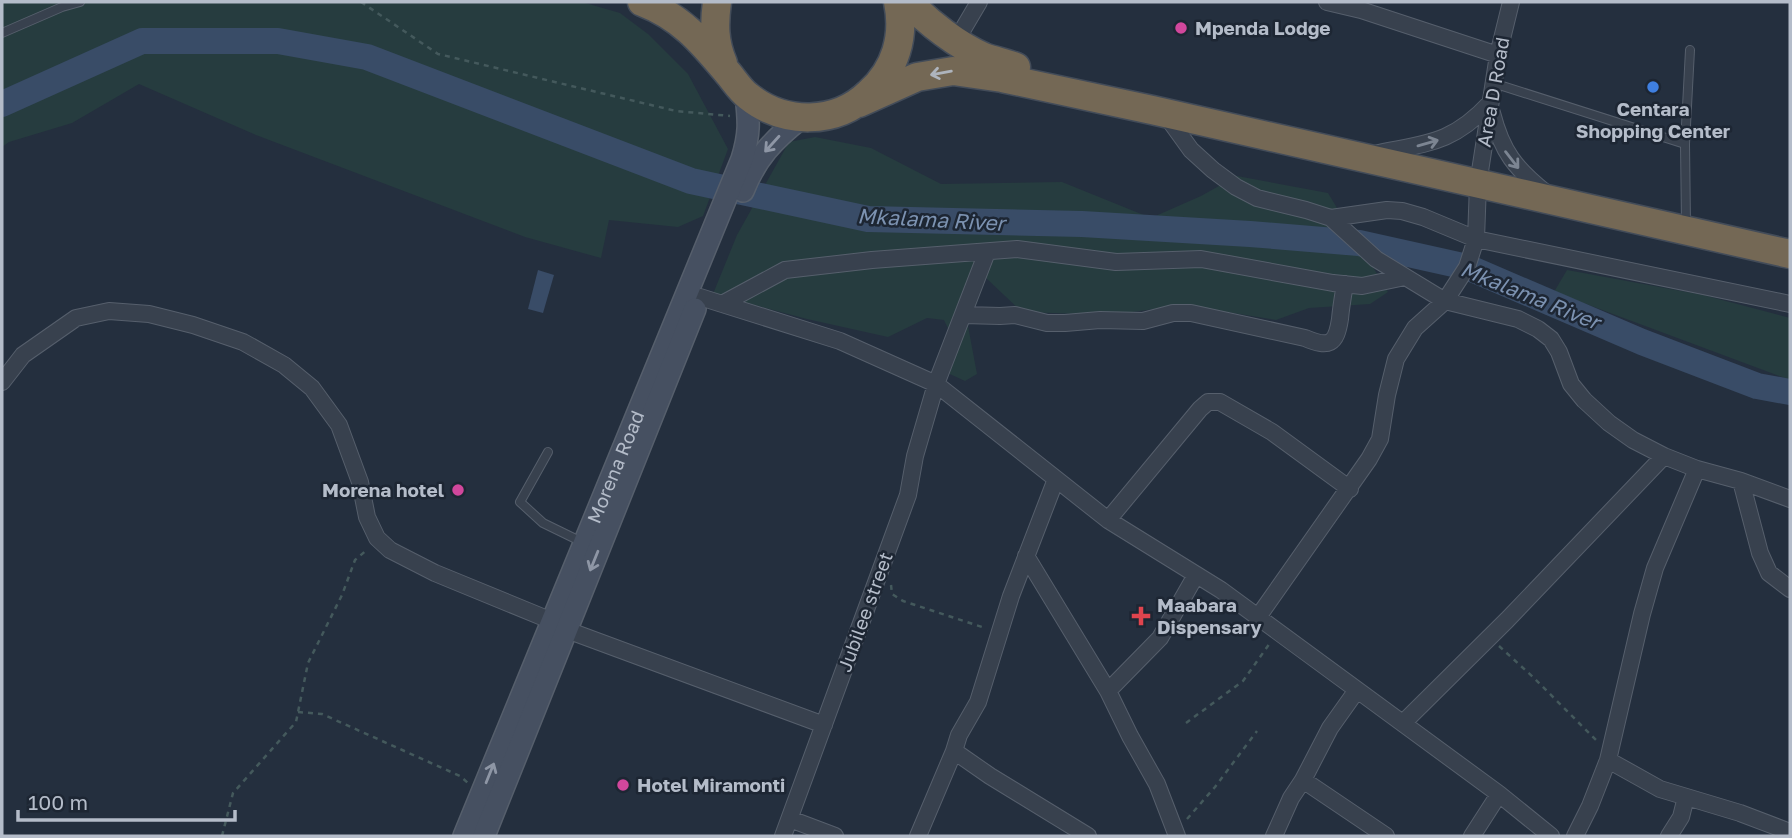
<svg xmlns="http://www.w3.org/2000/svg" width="1792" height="838" viewBox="0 0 1792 838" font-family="'Golos Text',sans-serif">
<rect width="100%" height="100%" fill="#242f3e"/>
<path fill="#263c3f" d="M2 2H582L620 13 648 34 688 74 728 149 703 216 678 227 609 220 601 258 525 237 256 135 139 84 72 123 9 142 2 147Z
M815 137 871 148 941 184 1062 182 1151 218 1201 196 1237 176 1328 193 1388 292 1370 304 1309 308 1276 320 1183 305 1111 315 1022 312 986 278 968 326 977 374 965 381 941 370 954 341 944 320 927 318 888 337 807 319 713 294 737 235 789 142Z
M1567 270 1703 295 1790 318V380L1554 292Z"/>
<path fill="#394c67" d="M538 270 554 275 543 313 528 309Z"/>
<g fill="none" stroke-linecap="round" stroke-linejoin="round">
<path stroke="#394c67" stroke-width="26" d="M2 104 142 41H278L367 57 691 181 868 219 1082 224 1250 234 1359 243 1467 267 1642 342 1757 386 1790 392"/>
<g stroke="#565f6c" stroke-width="10">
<path id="lane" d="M2 33 62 7 80 2
M1493 83 1685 144
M1686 224 1685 144 1690 50
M548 452 520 502 543 523 584 543"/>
</g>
<g stroke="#565f6c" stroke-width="18">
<path id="street" d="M1327 2 1361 10 1498 55
M956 41 979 2
M1492 113C1502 152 1515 168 1546 193
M1165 114 1191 150 1213 170 1236 187 1257 198 1306 210 1331 218 1376 259 1445 301 1518 319 1538 329 1551 339 1559 352 1571 384 1584 400 1609 423 1633 440 1664 456 1697 469 1741 481 1790 499
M1374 154C1425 143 1451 145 1490 103
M1331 218 1387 210 1402 211 1423 217 1476 239 1790 304
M700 297 840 341 936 384 1108 520 1221 590 1499 794 1551 836
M722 304 785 270 872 260 1017 249 1116 262 1201 259 1333 283 1362 286 1405 277
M964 315 1000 316 1015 315 1047 323H1065L1100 320 1143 321 1173 313H1191L1305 338C1329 348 1336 345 1340 319 1341 307 1343 296 1345 284
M2 382 23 355 76 318 109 311 149 314 193 325 243 342 284 365 312 388 339 425 360 482 367 517 377 538 390 550 435 573 552 621
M1056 479 1011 596 978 702 959 735 954 751 990 776 1088 836
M1741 481 1760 553 1769 573 1790 589
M1108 520 1200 409 1208 402H1220L1272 432 1350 489
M1026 556 1108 691 1130 736 1157 784 1177 836
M1258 617 1369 459 1380 439 1387 395 1396 359 1415 328 1445 301 1467 267 1476 239 1478 184 1498 55 1511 2
M567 630 824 725
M1108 691 1160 638 1196 575
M1403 723 1507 620 1664 456
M1608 760 1660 789 1740 813 1790 832
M1303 780 1386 836
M790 819 835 836
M783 836 908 495 915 456 936 384 987 252
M918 836 954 751
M1274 836 1291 798 1303 780 1330 728 1357 690
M1472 836 1499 794
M1575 836 1590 806 1608 760 1642 614 1655 568 1697 469
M1669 836 1681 817 1686 797"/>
</g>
<g stroke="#565f6c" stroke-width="24">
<g id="secondary">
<path d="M743 191C756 158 773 140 801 118"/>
<path id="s1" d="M464 836 742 159C750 133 749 122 746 95"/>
<path d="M484 836 695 309"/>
</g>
</g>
<g stroke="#434c59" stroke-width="31">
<path id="highway" d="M642 2C681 17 701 41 727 72 734 80 740 90 748 96 784 125 836 125 869 93 896 69 905 36 898 2
M717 2C714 24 714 42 723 63
M909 2C928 23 959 46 984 57 995 61 1006 63 1016 67
M859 103 917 77 953 71 1002 78 1152 110 1790 254"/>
</g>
<path stroke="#44595c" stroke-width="2.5" stroke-dasharray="5 5" stroke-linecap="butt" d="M361 2 438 54 676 111 730 116
M891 585 892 594 903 601 985 628
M1499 646 1533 677 1597 741
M298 712 322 714 460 776 468 783
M1186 723 1243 681 1270 643
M1187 819 1215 787 1257 731
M222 836 233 793 296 722 308 663 342 595 355 560 368 549"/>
<use href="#lane" stroke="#38414e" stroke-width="8"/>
<use href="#street" stroke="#38414e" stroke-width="16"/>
<use href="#secondary" stroke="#465061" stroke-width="21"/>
<use href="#highway" stroke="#746855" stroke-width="28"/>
</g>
<defs><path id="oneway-shaft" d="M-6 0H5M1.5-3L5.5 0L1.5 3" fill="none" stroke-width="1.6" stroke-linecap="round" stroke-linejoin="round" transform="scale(1.75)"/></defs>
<use stroke="#aeb4bd" href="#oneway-shaft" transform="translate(941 73) rotate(170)"/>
<g stroke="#7c8592">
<use href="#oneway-shaft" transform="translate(1428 143) rotate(-16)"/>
<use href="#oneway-shaft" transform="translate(1512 160) rotate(52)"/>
</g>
<g stroke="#8e96a5">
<use href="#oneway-shaft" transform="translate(772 144) rotate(132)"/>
<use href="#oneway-shaft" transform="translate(594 561) rotate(112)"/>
<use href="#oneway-shaft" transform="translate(490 773) rotate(-68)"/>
</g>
<g fill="#d1479c" stroke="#1d2633" stroke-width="2.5">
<circle cx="1181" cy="28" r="7"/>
<circle cx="458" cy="490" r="7"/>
<circle cx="623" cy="785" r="7"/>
</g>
<circle fill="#3f7fe0" stroke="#1d2633" stroke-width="2.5" cx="1653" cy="87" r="7"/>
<path fill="#e0444e" stroke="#1d2633" stroke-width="2.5" d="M1137.5 605.5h7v7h7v7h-7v7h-7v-7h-7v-7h7z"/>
<g text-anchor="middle" stroke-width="5" stroke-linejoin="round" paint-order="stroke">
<g font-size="19" font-weight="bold" fill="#b4bcc9" stroke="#1d2633" text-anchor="start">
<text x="1195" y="35">Mpenda Lodge</text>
<text x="1653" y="116" text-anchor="middle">Centara<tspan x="1653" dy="22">Shopping Center</tspan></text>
<text x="444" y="497" text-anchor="end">Morena hotel</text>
<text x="1157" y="612">Maabara<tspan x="1157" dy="22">Dispensary</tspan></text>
<text x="637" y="792">Hotel Miramonti</text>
</g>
<g font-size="19" fill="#b4bcc9" stroke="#1d2633">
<text transform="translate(1493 92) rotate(-80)" y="7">Area D Road</text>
<text dy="7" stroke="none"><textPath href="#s1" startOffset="399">Morena Road</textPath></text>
<text transform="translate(865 612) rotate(-70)" y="7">Jubilee street</text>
</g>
<g font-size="21" font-style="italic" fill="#7c92b1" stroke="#1d2633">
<text transform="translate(931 220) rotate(3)" y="7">Mkalama River</text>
<text transform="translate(1530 296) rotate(22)" y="7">Mkalama River</text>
</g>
</g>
<rect width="1792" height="838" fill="none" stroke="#b4bcc9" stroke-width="7"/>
<path d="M18 810v10h217v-10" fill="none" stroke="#b4bcc9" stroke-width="3.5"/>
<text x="28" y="810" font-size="21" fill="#b4bcc9" stroke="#1d2633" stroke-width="5" paint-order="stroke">100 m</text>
</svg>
